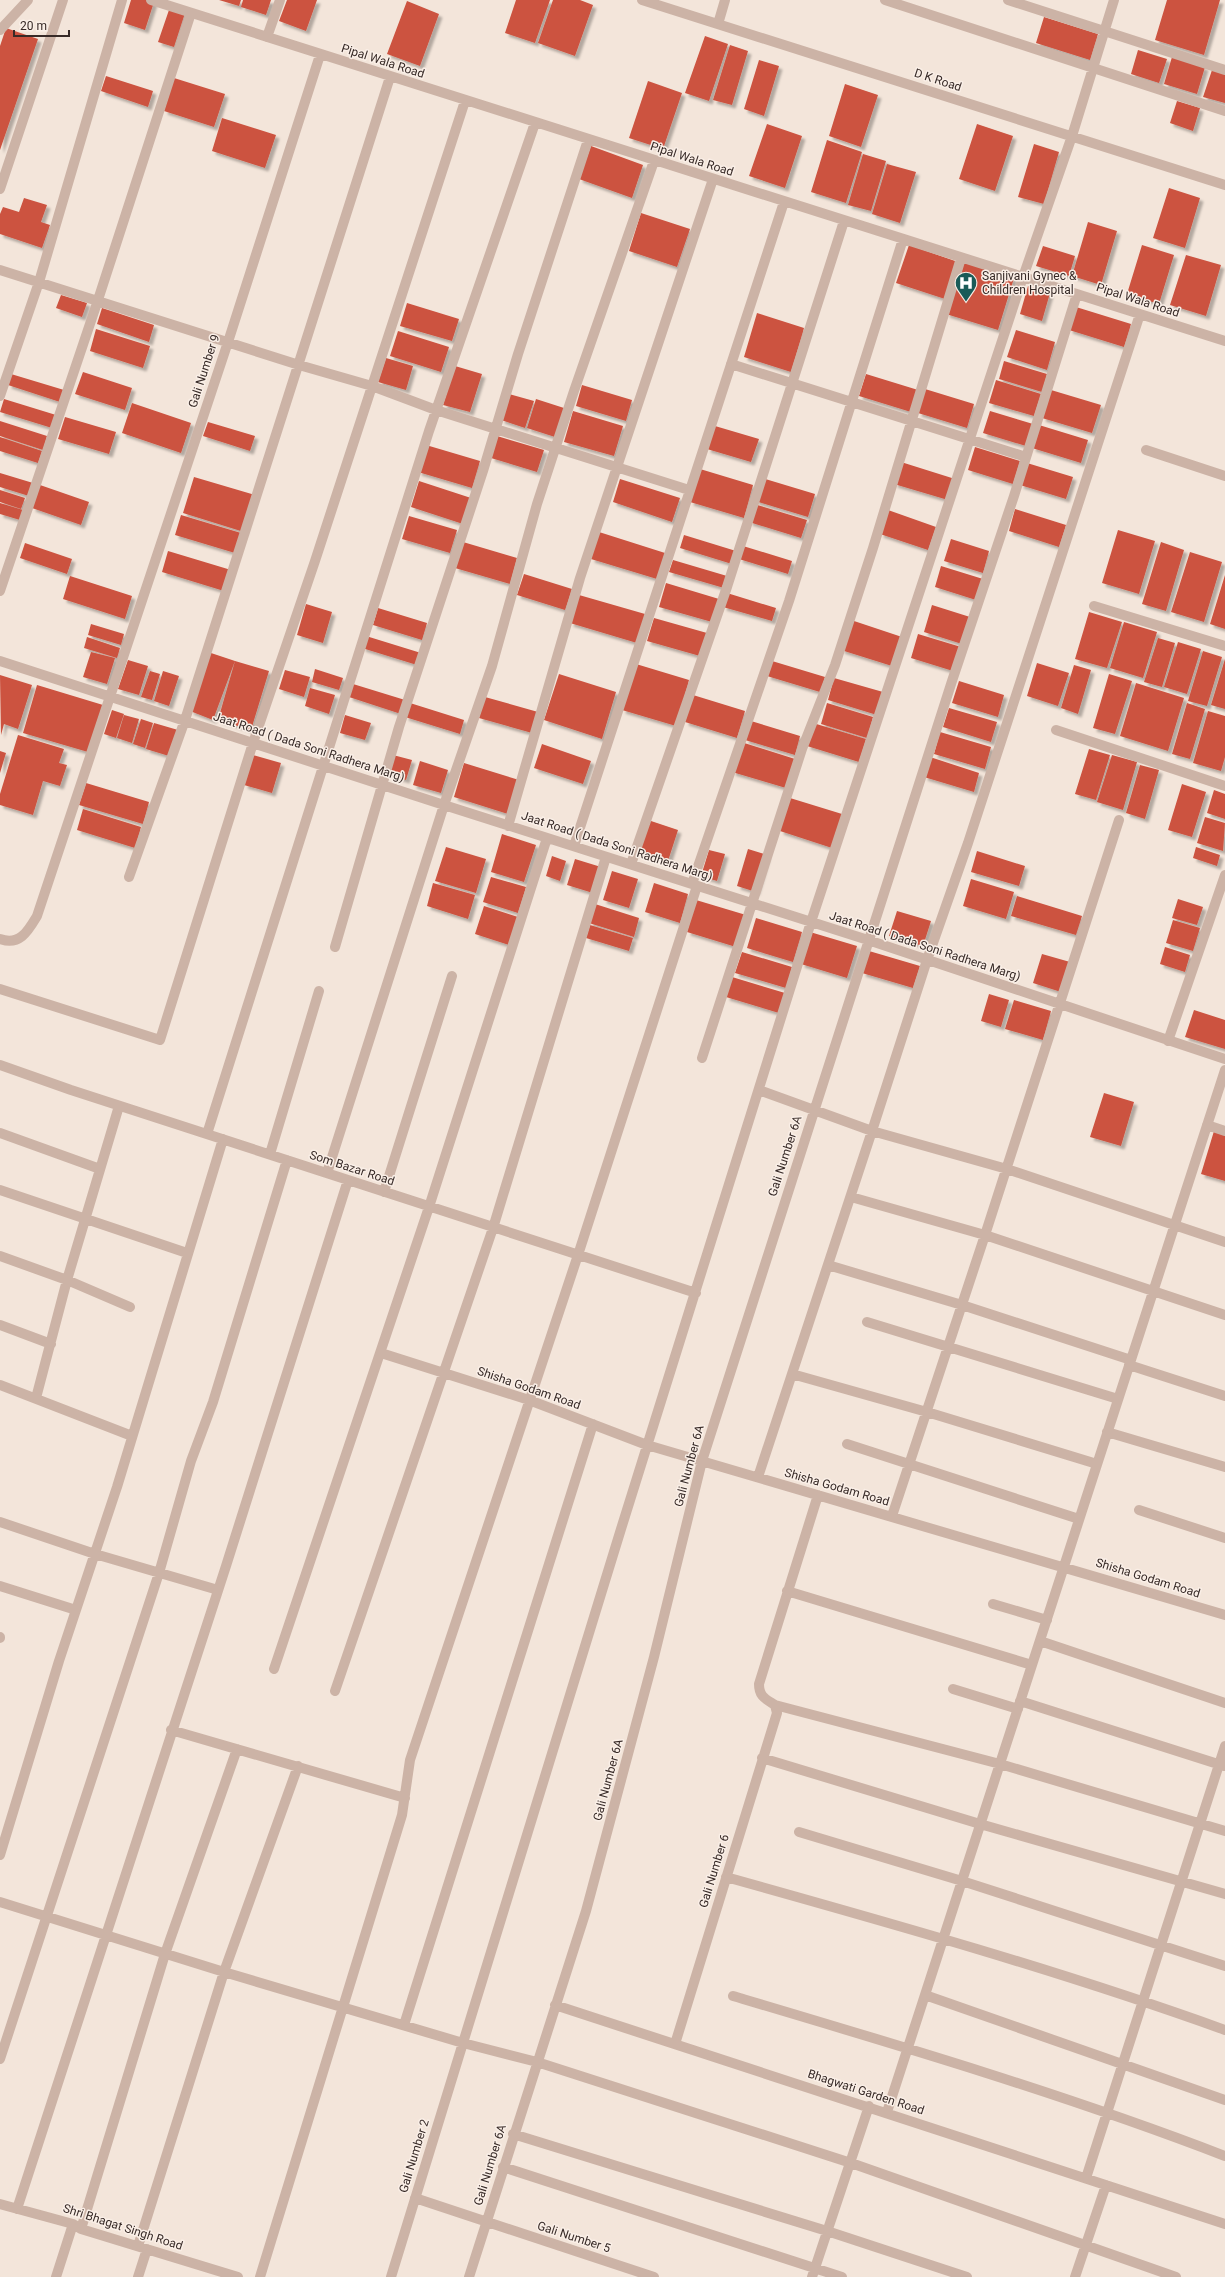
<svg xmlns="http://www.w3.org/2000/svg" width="1225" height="2277" viewBox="0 0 1225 2277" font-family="Roboto,sans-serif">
<defs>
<filter id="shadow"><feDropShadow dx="3.5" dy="3.5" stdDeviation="1" flood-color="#0004"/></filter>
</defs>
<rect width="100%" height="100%" fill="#f3e5da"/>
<path fill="#cc523f" filter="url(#shadow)" d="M131 0H147L154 2 145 30 124 23Z
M219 0H241L239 6Z
M243 0H271L266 15 241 7Z
M287 0H317L306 31 279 21Z
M516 0H550L535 43 505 33Z
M553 0H580L593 5 575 56 538 43Z
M1167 0H1220L1204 55 1155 40Z
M407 1 439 14 420 66 387 54Z
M170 7 185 13 174 47 158 42Z
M1044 17 1098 34 1090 60 1036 43Z
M6 28 38 39 0 150V46Z
M705 36 728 44 709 101 685 93Z
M730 45 748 51 732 105 713 100Z
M1138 50 1167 59 1159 83 1131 74Z
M1172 57 1205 67 1197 94 1164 84Z
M759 60 779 66 764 116 744 109Z
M1212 70 1225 74V103L1203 97Z
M106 76 153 91 148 107 101 91Z
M174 78 225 94 214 127 164 111Z
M648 81 682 93 663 149 629 138Z
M845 84 878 95 861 147 829 136Z
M1177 101 1200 108 1193 131 1170 123Z
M222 118 276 135 265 168 212 151Z
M767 124 802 136 785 188 749 176Z
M977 124 1013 136 995 191 959 179Z
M827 140 862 152 846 203 811 192Z
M1034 144 1059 152 1044 204 1018 197Z
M591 146 643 165 632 198 579 179Z
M863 154 886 161 871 211 848 205Z
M887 164 916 172 900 223 872 214Z
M1169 188 1200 198 1185 248 1153 238Z
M24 198 47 205 41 222 50 225 42 248 0 234V214L3 207 19 212Z
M641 213 690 229 677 267 629 251Z
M1088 222 1117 231 1101 285 1072 276Z
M909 245 958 262 945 299 896 283Z
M1142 245 1174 255 1159 304 1127 294Z
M1043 246 1075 256 1069 276 1036 266Z
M1186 255 1221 265 1206 316 1170 305Z
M962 262 1014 278 998 330 946 314Z
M1028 286 1050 293 1042 321 1020 314Z
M61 295 87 303 82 317 56 308Z
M407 303 459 319 452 341 400 326Z
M1076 307 1131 324 1124 347 1069 330Z
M102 308 154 325 149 342 97 324Z
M757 313 804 328 791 372 744 357Z
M96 329 150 346 143 368 90 351Z
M1016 330 1055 342 1047 370 1007 357Z
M398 331 449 347 441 372 390 356Z
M386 358 413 366 406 390 378 382Z
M1004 361 1047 374 1042 392 999 379Z
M455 366 482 374 470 412 443 405Z
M83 372 132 388 125 410 75 394Z
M11 374 64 390 60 402 8 385Z
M866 374 918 390 911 412 859 396Z
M996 380 1041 394 1034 416 989 403Z
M582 385 632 400 626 421 576 406Z
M925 389 974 404 967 428 918 413Z
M1051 390 1101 405 1092 433 1042 418Z
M509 394 534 401 525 428 501 420Z
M4 399 56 415 52 428 0 412Z
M536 399 564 408 555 437 527 428Z
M132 403 191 423 181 453 122 433Z
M573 411 623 426 614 456 564 442Z
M990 411 1033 424 1026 446 983 433Z
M65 417 116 432 109 454 58 439Z
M0 421 47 436 43 450 0 436Z
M208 422 255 436 250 451 203 436Z
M1039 425 1088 440 1081 463 1032 448Z
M715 426 759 439 751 462 707 449Z
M497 436 544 450 537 472 491 458Z
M0 437 42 451 38 463 0 451Z
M426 445 480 461 472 488 418 472Z
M975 447 1020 461 1013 484 968 470Z
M901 462 955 479 948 500 894 484Z
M1027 463 1073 477 1066 499 1020 485Z
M700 469 753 485 744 518 690 502Z
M0 473 33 483 29 496 0 487Z
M194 477 255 495 244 532 183 513Z
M762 478 815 494 808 517 755 501Z
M620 479 680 498 672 522 613 502Z
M419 481 471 498 463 524 411 507Z
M40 485 89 502 81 525 32 508Z
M0 490 25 498 21 509 0 502Z
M0 503 23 510 20 520 0 514Z
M754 504 807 520 801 538 749 522Z
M1015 509 1066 525 1059 547 1009 531Z
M888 510 936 527 928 550 880 534Z
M181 515 241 533 235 553 175 535Z
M409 516 457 530 450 553 402 539Z
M1118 530 1155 541 1139 594 1102 583Z
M599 532 665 553 657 579 591 559Z
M684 535 736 551 732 564 680 548Z
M951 539 989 551 983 573 944 561Z
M463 542 517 558 510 584 455 568Z
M1161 542 1184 550 1166 611 1142 604Z
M25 543 72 559 67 574 20 558Z
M743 546 792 561 788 574 739 559Z
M168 551 231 570 224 591 162 572Z
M1190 552 1222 562 1204 622 1171 612Z
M673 560 727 576 724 588 669 572Z
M941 566 983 579 976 600 935 587Z
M524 574 572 589 565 610 517 595Z
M1225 575V629L1210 624Z
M70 576 132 596 125 619 63 599Z
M666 583 719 599 712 622 659 607Z
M727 593 776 608 772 621 723 607Z
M579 595 645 614 637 643 570 623Z
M306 604 332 612 323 643 297 635Z
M932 605 970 617 962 644 924 632Z
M378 608 427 623 422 640 373 625Z
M1089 612 1122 622 1107 668 1075 659Z
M654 618 707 633 700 656 647 641Z
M851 620 902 637 892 666 841 650Z
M1124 622 1157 632 1143 678 1110 668Z
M91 624 124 634 121 645 88 635Z
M918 634 961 647 953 671 911 658Z
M366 636 421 653 417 665 362 648Z
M87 637 120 648 117 658 84 648Z
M1158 638 1175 643 1162 687 1144 682Z
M1178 642 1201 649 1187 694 1164 687Z
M1203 651 1222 657 1207 706 1188 701Z
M91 652 115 658 107 684 83 677Z
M211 653 235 661 213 720 190 711Z
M1225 659V709L1211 705Z
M128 660 148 666 139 695 118 689Z
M235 661 269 671 251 730 218 720Z
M772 661 825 677 820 692 767 676Z
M1037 663 1069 673 1058 706 1027 696Z
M636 664 689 680 676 726 622 710Z
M1074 665 1091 670 1078 714 1061 708Z
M315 669 343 678 339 690 312 682Z
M285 670 310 677 304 697 279 689Z
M150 671 160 674 152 700 141 697Z
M163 671 179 676 169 706 154 701Z
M559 674 616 692 602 739 544 720Z
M1109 674 1132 681 1115 734 1093 728Z
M0 675 32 685 18 729 4 724 1 735Z
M834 678 883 692 877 715 828 700Z
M959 681 1004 695 998 717 952 703Z
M1136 683 1184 698 1168 751 1120 736Z
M353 684 405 700 401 714 349 697Z
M37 685 103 705 88 752 23 733Z
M310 688 335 695 329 714 305 706Z
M693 695 745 711 737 738 685 722Z
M485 697 538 712 532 733 479 718Z
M410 703 464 720 460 734 405 717Z
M827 703 873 717 867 738 821 724Z
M1187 703 1205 709 1190 759 1172 754Z
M949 708 997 722 991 742 943 727Z
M112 710 124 714 116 738 104 734Z
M1208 711 1225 716V757L1221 771 1193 763Z
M124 715 139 719 132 743 117 738Z
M345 715 371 723 365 740 340 733Z
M141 719 153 723 145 748 133 744Z
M751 721 800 736 795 755 745 740Z
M154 723 178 730 169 756 146 749Z
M813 723 866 739 859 762 807 746Z
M940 732 991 747 985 769 934 754Z
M18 735 64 749 59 763 67 765 60 786 43 781 33 815 0 805V794Z
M741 742 795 759 786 788 732 772Z
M542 744 591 761 583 784 534 768Z
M1089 749 1110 755 1096 800 1075 794Z
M0 751 6 753 0 773Z
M253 755 281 763 272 793 244 785Z
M393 755 412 760 406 780 388 774Z
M1112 755 1137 762 1123 810 1097 802Z
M930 757 979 773 974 792 924 777Z
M420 761 448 770 441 793 413 785Z
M464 763 519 780 508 814 454 797Z
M1140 765 1159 770 1145 819 1126 813Z
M86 783 149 802 143 824 79 805Z
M1182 784 1206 792 1192 837 1168 830Z
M1214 790 1225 794V819L1207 813Z
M790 798 842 814 832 848 780 831Z
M83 809 141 827 135 848 77 830Z
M1205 817 1225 823 1223 851 1197 843Z
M648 820 678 830 668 861 638 852Z
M502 834 536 845 524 882 491 872Z
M446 847 486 859 476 893 435 881Z
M1196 847 1220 855 1217 866 1193 858Z
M748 849 767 855 756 892 737 886Z
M709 850 725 854 717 881 701 876Z
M977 851 1025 866 1019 886 971 872Z
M552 856 566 861 560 881 546 876Z
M575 859 601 867 593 893 567 885Z
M612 871 638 879 629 908 603 900Z
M491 877 526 887 518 913 483 902Z
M971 879 1014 892 1006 919 963 906Z
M433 883 475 895 468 919 427 906Z
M654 883 688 894 680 923 645 912Z
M1017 896 1082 916 1076 935 1011 916Z
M1178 899 1203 907 1197 925 1172 918Z
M696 900 746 915 736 947 687 932Z
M595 904 639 918 634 937 589 923Z
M484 906 518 917 509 945 475 934Z
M897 911 931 921 923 946 889 936Z
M756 918 802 932 793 962 747 948Z
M1173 920 1200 928 1193 951 1166 943Z
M590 925 633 938 629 951 586 938Z
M810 932 857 946 847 978 801 964Z
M1165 947 1190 955 1185 972 1160 964Z
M869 951 920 966 913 988 862 973Z
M742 952 792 967 786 988 735 973Z
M1042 954 1070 962 1061 992 1033 983Z
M732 977 785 993 779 1013 726 997Z
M989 994 1009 1000 1001 1027 981 1021Z
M1014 1000 1051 1011 1043 1040 1005 1029Z
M1194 1010 1225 1020V1049L1185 1037Z
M1104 1093 1134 1102 1121 1146 1090 1137Z
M1214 1131 1225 1134V1181L1201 1174Z"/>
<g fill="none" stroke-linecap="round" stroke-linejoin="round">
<path stroke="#ccb3a6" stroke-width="10" d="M151 0 1225 341
M642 0 1225 185
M885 0 1225 111
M1008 0 1225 70
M718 24 725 0
M0 30 28 0
M267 37 280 0
M0 189 63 0
M0 270 299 365 372 386 436 410 689 490
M731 364 1026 457
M0 396 39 282 122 0
M1146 450 1225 476
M0 591 97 303 191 13
M1094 606 1225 646
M0 661 444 805 868 940 1225 1059
M1056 730 1225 786
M508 826 580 578 713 179
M574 846 784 202
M631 864 727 587 844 221
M129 877 185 720 390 77
M692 884 789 601 903 239
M0 939C20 946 28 931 37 916L228 342 320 55
M335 947 399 727 483 471 518 354 588 140
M0 989 160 1040 253 743 315 561 465 101
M1168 1041 1225 875
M702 1058 802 749 835 665 873 548 961 258
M0 1065 71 1090 696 1293
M759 1090 872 1131 1007 1169 1225 1242
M1207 1125 1225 1131
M0 1133 100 1169
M207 1134 429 431 535 123
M270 1154 319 991
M327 1173 444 805 492 666 537 504 574 391 654 161
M0 1190 187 1253
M384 1192 452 976
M851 1197 985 1235 1225 1315
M0 1256 67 1280 130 1307
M828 1265 962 1305 1131 1360
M867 1322 1118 1399
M0 1325 51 1344
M381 1353 529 1400 647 1445 1225 1615
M1129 1365 1225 1396
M792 1374 927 1412 1097 1464
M0 1385 132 1436
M36 1398 67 1280 119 1106
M1107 1432 1225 1467
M847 1444 1079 1519
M758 1477 872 1131 927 960 968 843 1140 314
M818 1495 759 1684C759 1697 766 1699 775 1705L1000 1764 1225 1831
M1139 1510 1225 1538
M892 1516 985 1235 1119 820
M0 1522 95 1554 218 1590
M0 1586 76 1610
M787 1591 1032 1665
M993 1604 1047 1620
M0 1638V1637
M1040 1641 1225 1703
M274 1669 429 1207 547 838
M953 1689 1018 1709
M335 1691 493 1228 606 857
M1020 1701 1224 1766
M171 1730 405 1798
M762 1758 980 1824 1225 1894
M799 1832 962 1881 1225 1966
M0 1855 59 1661 117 1487 223 1139
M726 1877C894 1924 1061 1971 1225 2030
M0 1902 224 1972 463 2043 537 2062 851 2163 1176 2277
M925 1995 1225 2100
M733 1996C898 2045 1064 2094 1225 2156
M555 2005 1225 2224
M404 2025 593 1424
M675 2044 777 1713 775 1705
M0 2059 159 1573 191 1461 213 1402 287 1160
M887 2112 1225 1070
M513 2134 827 2231 967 2277
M503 2167 842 2277
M1086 2178 1225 1746
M415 2198 654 2277
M0 2204 73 2224 81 2229 238 2277
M17 2209 226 1566 348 1180
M81 2229 165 1954 237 1749
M138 2246 224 1972 298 1766
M56 2277 73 2224
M138 2277 147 2249
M260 2277 402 1815 410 1760 578 1255 697 886
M391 2277 621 1529 811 922 1023 277 1072 136 1114 0
M469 2277 586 1911 654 1657 702 1461 952 681 1014 496 1077 294
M812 2277 869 2106
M1075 2277 1106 2185"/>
</g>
<defs>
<g id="hospital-pin" transform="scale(1.15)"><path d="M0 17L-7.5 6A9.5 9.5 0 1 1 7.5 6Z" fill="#1a5b58" stroke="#faefe7"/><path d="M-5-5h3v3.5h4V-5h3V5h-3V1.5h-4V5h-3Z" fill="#fff"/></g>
</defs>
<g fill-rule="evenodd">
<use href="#hospital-pin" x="966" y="283"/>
</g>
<g text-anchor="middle" stroke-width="3" stroke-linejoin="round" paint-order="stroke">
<g font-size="12" fill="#372a27" stroke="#faefe7">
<text transform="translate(383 61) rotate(18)" y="4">Pipal Wala Road</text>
<text transform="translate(938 80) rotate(18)" y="4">D K Road</text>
<text transform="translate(692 159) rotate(18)" y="4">Pipal Wala Road</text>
<text transform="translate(1138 300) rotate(18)" y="4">Pipal Wala Road</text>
<text transform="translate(204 371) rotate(-72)" y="4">Gali Number 9</text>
<text transform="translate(309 747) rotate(18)" y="4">Jaat Road ( Dada Soni Radhera Marg)</text>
<text transform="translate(617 846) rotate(18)" y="4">Jaat Road ( Dada Soni Radhera Marg)</text>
<text transform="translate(925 946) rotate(18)" y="4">Jaat Road ( Dada Soni Radhera Marg)</text>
<text transform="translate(785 1156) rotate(-72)" y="4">Gali Number 6A</text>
<text transform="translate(352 1168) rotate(18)" y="4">Som Bazar Road</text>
<text transform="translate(529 1388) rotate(19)" y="4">Shisha Godam Road</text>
<text transform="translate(689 1466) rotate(-75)" y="4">Gali Number 6A</text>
<text transform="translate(837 1487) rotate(16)" y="4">Shisha Godam Road</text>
<text transform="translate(1148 1578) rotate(17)" y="4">Shisha Godam Road</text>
<text transform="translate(608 1780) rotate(-75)" y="4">Gali Number 6A</text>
<text transform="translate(714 1871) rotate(-73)" y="4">Gali Number 6</text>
<text transform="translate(866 2092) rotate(18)" y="4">Bhagwati Garden Road</text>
<text transform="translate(414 2156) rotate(-73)" y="4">Gali Number 2</text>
<text transform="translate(490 2165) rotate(-73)" y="4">Gali Number 6A</text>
<text transform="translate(123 2227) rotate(18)" y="4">Shri Bhagat Singh Road</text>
<text transform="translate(574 2237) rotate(18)" y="4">Gali Number 5</text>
</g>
<g font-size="12" fill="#372a27" stroke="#faefe7" text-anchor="start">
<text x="982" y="280">Sanjivani Gynec &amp;<tspan x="982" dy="14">Children Hospital</tspan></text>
</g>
</g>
<path d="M14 30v6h55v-6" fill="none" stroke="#372a27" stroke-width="2"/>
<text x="20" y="30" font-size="12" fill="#372a27" stroke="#faefe7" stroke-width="3" paint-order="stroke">20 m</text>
</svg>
